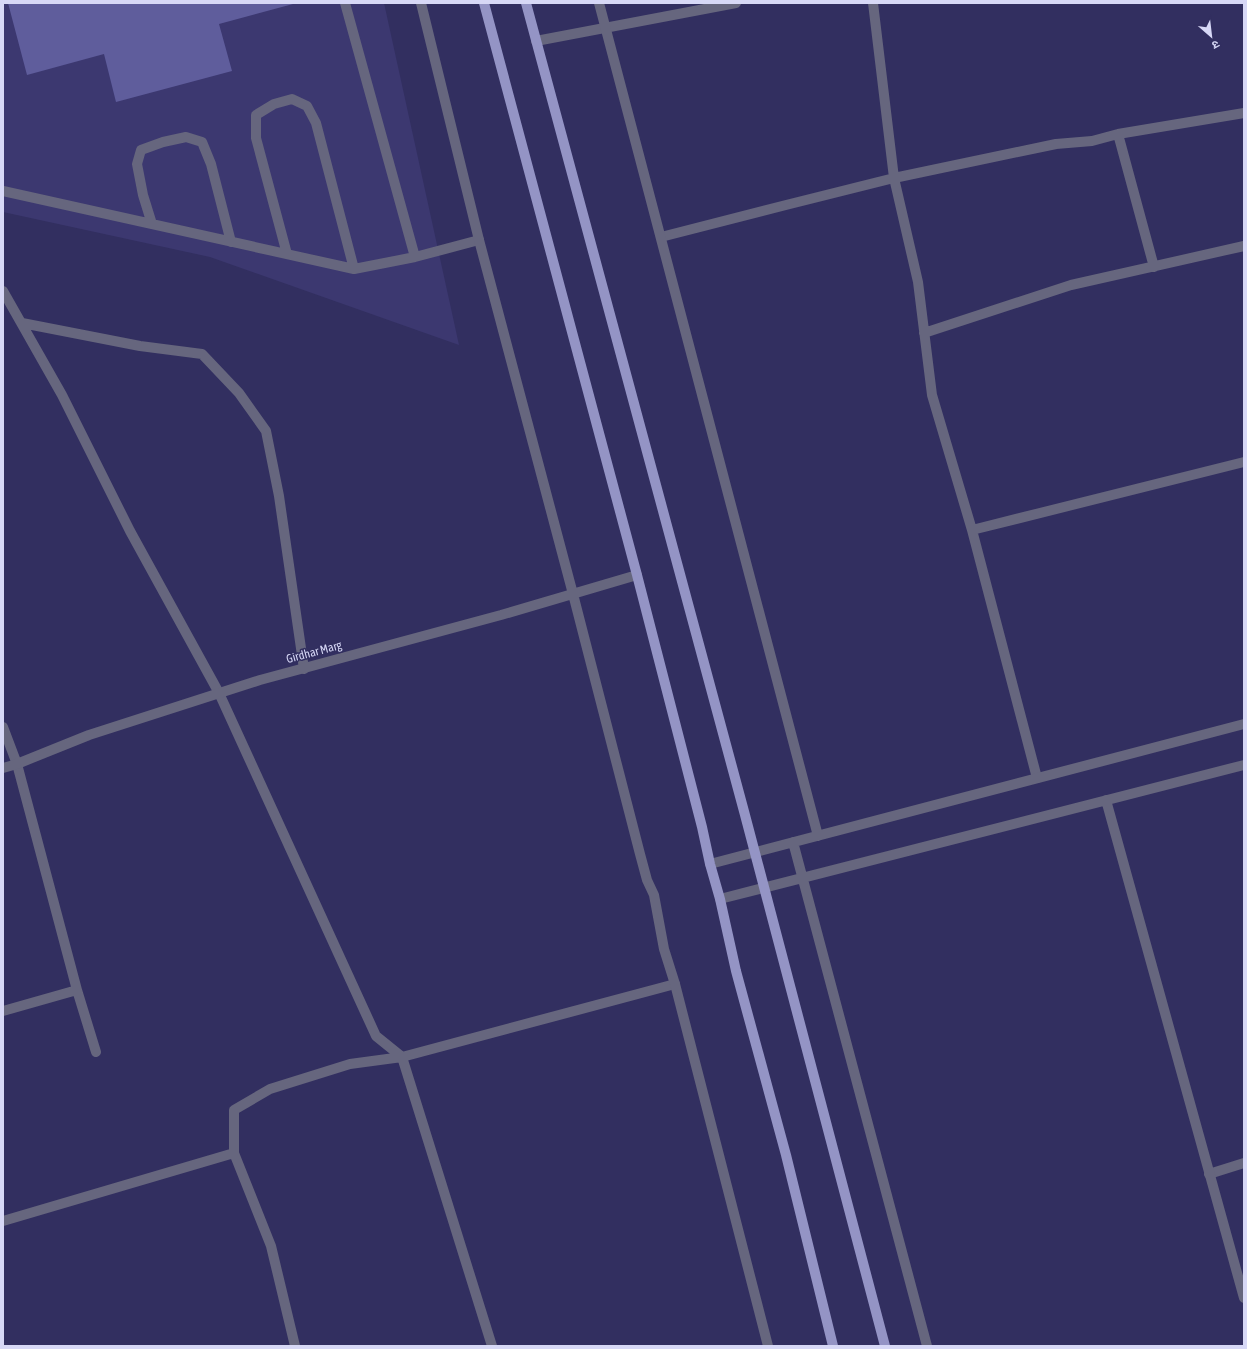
<svg xmlns="http://www.w3.org/2000/svg" width="1247" height="1349" viewBox="0 0 1247 1349" font-family="'Asap Condensed','Noto Sans Devanagari',sans-serif">
<rect width="100%" height="100%" fill="#322f60"/>
<path fill="#3c3870" d="M3 3H384L459 345 210 257 3 212Z"/>
<path fill="#5f5d9c" d="M8 3H292L293 4 219 24 232 71 116 102 104 54 27 75Z"/>
<g fill="none" stroke-linecap="round" stroke-linejoin="round">
<path stroke="#66667e" stroke-width="10" d="M345 3 415 257
M3 191 354 269 415 257 479 240
M152 224 143 195 137 164 141 150 163 142 186 137 202 142 211 164 231 242
M287 254 256 138V115L274 104 292 99 307 106 316 123 354 269"/>
<path stroke="#66667e" stroke-width="10" d="M873 3 894 178 918 282 932 395 972 530 1037 778
M536 41 736 3
M1118 134 1154 267
M661 237 786 205 894 178 1056 144 1092 141 1118 134 1244 113
M3 291 62 395 130 531 219 693 376 1036 402 1057
M22 323 140 346 202 354 239 393 266 431 279 496 304 669
M924 333 1071 285 1244 246
M972 530 1244 462
M3 727 17 764 77 990 3 1011
M77 990 96 1052
M1209 1174 1244 1163
M3 1221 234 1153
M295 1346 271 1246 234 1153V1110L270 1089 350 1064 402 1057
M492 1346 402 1057 675 984"/>
<path stroke="#66667e" stroke-width="10" d="M421 3 479 240 573 594 640 854 647 880 654 895 664 949 675 984 768 1346
M599 3 818 836
M3 768 17 764 89 735 260 680 501 615 637 575
M1106 800 1244 1298
M793 842 927 1346
M710 864 1244 724
M720 899 1244 765"/>
<path stroke="#9494c5" stroke-width="10" d="M484 3 637 575 702 827 710 864 720 899 736 971 786 1155 833 1346
M526 3 745 815 885 1346"/>
</g>
<g text-anchor="middle" stroke-width="3" stroke-linejoin="round" paint-order="stroke">
<g font-size="12" fill="#d7d8f6" stroke="#322f60">
<text transform="translate(314 652) rotate(-15)" y="4">Girdhar Marg</text>
</g>
</g>
<rect width="1247" height="1349" fill="none" stroke="#d7d8f6" stroke-width="8"/>
<g transform="translate(1211 36) rotate(152)" stroke="#322f60" stroke-width="3" paint-order="stroke">
<path d="M0-3L7 15L0 10L-7 15Z" fill="#d7d8f6"/>
<text y="-6" font-size="11" font-weight="bold" text-anchor="middle" fill="#d7d8f6">उ</text>
</g>
</svg>
